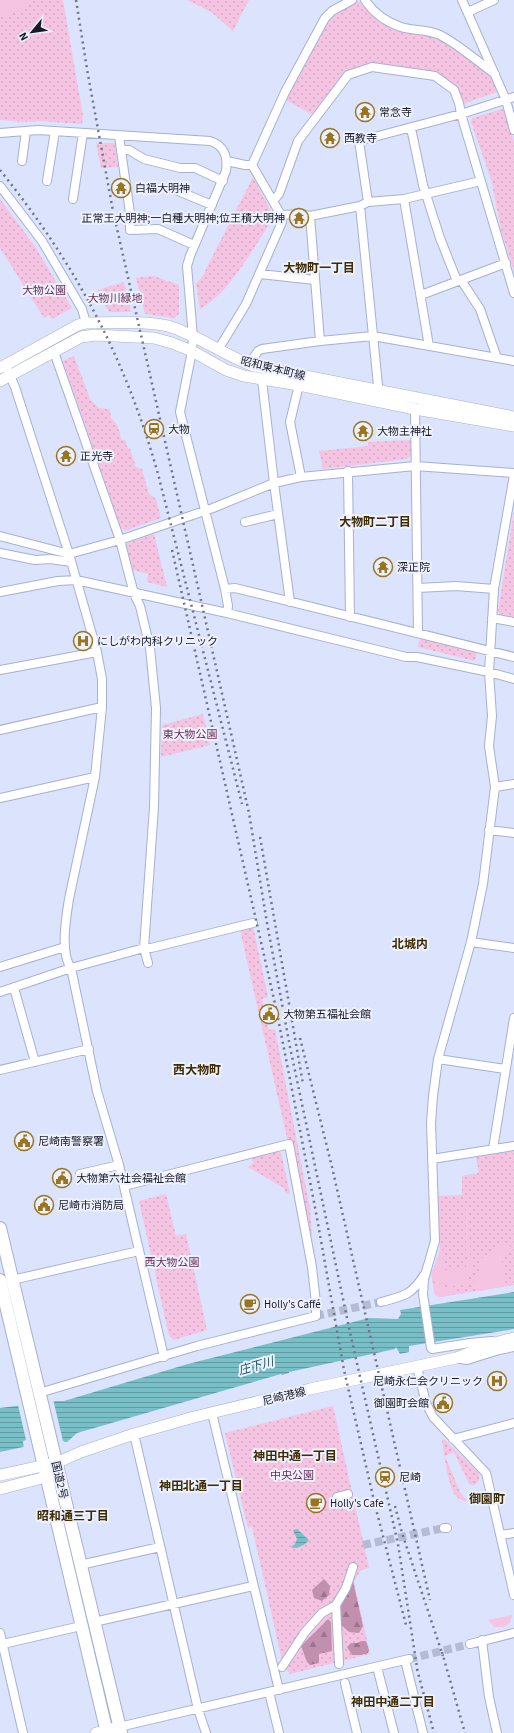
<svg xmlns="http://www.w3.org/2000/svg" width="514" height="1733" viewBox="0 0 514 1733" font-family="'Source Sans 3','Noto Sans JP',sans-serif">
<defs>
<pattern id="grass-dots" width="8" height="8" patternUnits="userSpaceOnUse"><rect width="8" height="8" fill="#f5c4e2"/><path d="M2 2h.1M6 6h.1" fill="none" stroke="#d1a8c2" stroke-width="1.8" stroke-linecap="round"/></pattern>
<pattern id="forest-firs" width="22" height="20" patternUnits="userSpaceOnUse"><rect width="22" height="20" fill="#c090ae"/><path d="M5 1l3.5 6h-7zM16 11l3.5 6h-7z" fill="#9b758d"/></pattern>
<pattern id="water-rules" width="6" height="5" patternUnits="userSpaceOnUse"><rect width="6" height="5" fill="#79bfc7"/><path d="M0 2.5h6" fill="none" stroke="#629aa1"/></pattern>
</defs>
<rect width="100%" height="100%" fill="#dbe3fd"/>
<path fill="url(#grass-dots)" d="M0 0H63L83 116 82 124 42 121 21 122 0 120Z
M187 0H249L233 31 211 12Z
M357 0 370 12 403 32 427 36 441 40 489 73 497 92 463 104 457 87 437 73 371 62 346 71 313 115 286 100 305 61 329 16Z
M502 109 506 112 514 142V271L501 230 491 179 471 122 472 118Z
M96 143H115L118 167 101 168Z
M253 177 274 217C255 245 230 293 200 309L196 283 201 279Z
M0 199 34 245 72 308 52 319 49 315 44 318 0 248Z
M154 276 179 285V314L174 318 145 314 136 278Z
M124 282 131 312H109L98 290Z
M74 356 90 399 99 408 110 409 111 418C117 423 120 431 121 439L126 441 127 447 130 449 136 467 142 469 149 494 156 499 161 518 125 531 121 528 63 361Z
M411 440V455L407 459 323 469 319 451 368 446V442Z
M514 511V617L500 614 498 611Z
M154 534 167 587 147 582 148 574 133 570 126 545 128 543Z
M420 638 476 652 477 653 475 661 418 647Z
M203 714 210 745 161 757 162 725Z
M253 926 268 997 262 999 269 1030 275 1029 310 1208 312 1235H309L240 930Z
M277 1149 281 1153 290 1193 286 1194 284 1188 248 1167 253 1163 252 1156Z
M514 1151V1285L440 1297 435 1295 431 1274 440 1253 438 1196 462 1195V1176L479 1173 476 1157Z
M166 1194 176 1236 186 1234 207 1330 174 1340 169 1336 139 1201Z
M333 1406 369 1568 361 1570 354 1582 370 1654 290 1674 283 1665 252 1527 248 1528 225 1433Z
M444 1439 479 1473C480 1479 479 1483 474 1485L469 1484 454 1452 445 1456 461 1494 468 1501C463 1501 460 1500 456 1496 448 1487 444 1453 442 1440Z"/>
<path fill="url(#forest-firs)" d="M324 1579 330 1586 329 1595 322 1601 314 1598 312 1590Z
M353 1581 363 1626 359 1633 349 1632 341 1625 340 1605Z
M328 1619 331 1622 332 1651 319 1654V1663L310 1665 307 1662 301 1646Z
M361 1641H366L369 1650 368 1653 361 1655H352L347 1647 351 1643H357Z"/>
<path fill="#f5c4e2" d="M0 0H32C24 10 12 14 0 16Z
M466 1206H469L470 1256 466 1257Z
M503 1240 512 1248 502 1260 506 1286 479 1291 472 1288 476 1272 480 1273 482 1269 477 1268 481 1256 482 1258 488 1255 489 1257Z
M440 1249H442L443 1270 466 1269V1261L473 1259 474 1260 466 1287 458 1284 457 1287 438 1281 432 1282V1275Z
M437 1284 456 1290 455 1294 440 1297 435 1295 433 1285Z
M512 1615 510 1623 504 1627H494L488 1620Z"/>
<path fill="url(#water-rules)" d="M514 1292V1329L409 1346V1352L400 1354 396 1347 395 1349 289 1372V1373L282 1375 281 1374 77 1433 67 1442 23 1447 0 1452V1408L56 1401H64L188 1364 369 1318 398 1319 401 1314 400 1310Z
M297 1529 309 1540C304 1546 298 1549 291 1547L295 1544 297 1539 293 1530Z"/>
<path fill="#dbe3fd" d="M53 1399 63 1441 68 1443 24 1450 23 1441 26 1440 18 1405Z"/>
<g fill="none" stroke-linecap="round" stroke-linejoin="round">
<path stroke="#b4bbd2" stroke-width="8" stroke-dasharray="8 4" stroke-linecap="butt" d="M316 1316 381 1302
M363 1545 444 1528
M409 1659 470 1644"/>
<g stroke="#a7b0cf" stroke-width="10">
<path id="minor" d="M365 0C373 12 386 22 401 27 414 31 428 29 440 35 458 44 478 62 495 74
M462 0 506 100 514 130
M468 12 494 0
M411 128 423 185 440 238 457 281
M0 133 38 130 210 141C224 145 228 157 226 171L190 256 187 266 193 337 192 351 180 412 225 589 228 606 227 613
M119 136 130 213V230L158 229 194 245
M121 150H129L144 159 180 168H195L223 181
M22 161 26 131
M227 161 245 165H252
M252 165 285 92 325 18 332 11 352 0
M47 181 55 131
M0 186 42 241 82 309 86 323
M178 191 212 205
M73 199 83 133
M404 199 429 346
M273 201 279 194 298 141 348 75 372 67 435 76 454 90 459 103 461 114 514 293
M368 202 359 141 461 114 514 97
M360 206 379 395
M281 215 303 214 310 216 360 206 368 202 404 199 481 181
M310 216 320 341
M260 274 315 280
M461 280 480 309 497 358
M421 295 506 263
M218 350 246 304 282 222 281 215 252 165
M249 364 258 351 262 349 320 341 373 336 514 361
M5 365 15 387 69 554 97 652 102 679V707L95 777 69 899C66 918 60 953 71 968L97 1091 119 1165 164 1357
M262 380 274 483 290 602
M299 385 290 422 301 477
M415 409 418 633
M348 471 350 617
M245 522 278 514
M0 536 69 554 120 540 213 508 274 483 301 477 415 466 514 473
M0 553 35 560 50 559 71 562
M418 588 456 586 494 589
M225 589 235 588 514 657
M0 592 58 581 76 580 227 613 406 657H417L489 672 514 679
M492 618 514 622
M0 670 97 652
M0 730 102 707
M495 787 514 784
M0 798 95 777
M489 830 514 833
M471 942 514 948
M148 963 144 948H151L253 923
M0 967 65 947
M14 988 35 1062
M0 992 71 968 144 948 154 807 156 708 150 648 140 606 134 594 120 540 54 352
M438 1059 505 1069
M0 1070 89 1049
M493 1149 514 1018
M432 1159 514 1146
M80 1174 119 1165
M12 1280 139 1251
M381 1302C403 1296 411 1296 424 1275
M492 1341 470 1343 432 1349 431 1348 423 1294 424 1279 435 1241 431 1123 433 1096 438 1059 471 942 483 884 495 787 489 746 492 716 489 672 494 589 514 475
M456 1358 467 1360 499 1350 514 1347
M417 1367 426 1403 433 1417 486 1473 514 1595
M39 1393 197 1346 316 1316V1303L312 1267 289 1144 124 1186
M212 1413 279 1690
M134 1434 198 1709 206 1733
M453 1439 514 1423
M337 1497 348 1494
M444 1528H447
M501 1535 514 1533
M80 1565 160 1547
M336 1605 339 1664
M94 1622 253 1586
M0 1633 23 1733
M482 1640 489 1697 497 1733
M3 1644 81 1626
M470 1644 514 1633
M405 1660 423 1733
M282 1667 305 1632 322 1613 336 1605 346 1588 353 1567
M377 1667 394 1733
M345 1683 357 1733
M269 1692 279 1733
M119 1727 409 1659"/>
</g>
<g stroke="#a7b0cf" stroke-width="12">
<path id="major" d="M0 368 78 325 86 323C109 323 154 320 174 328 202 338 226 356 254 366L514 417
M0 381 81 337 95 335 154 338 172 343 192 351 226 370 244 376 299 385 415 409 514 426
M0 1475 56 1463 81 1452 134 1434 194 1417 310 1389 456 1358 491 1344 514 1338
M0 1489 46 1477 51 1470
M96 1733 119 1727"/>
</g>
<g stroke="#a7b0cf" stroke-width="14">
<path id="highway" d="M0 1228 121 1733
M0 1280 107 1733"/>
</g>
<use href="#minor" stroke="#fff" stroke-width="8"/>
<use href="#major" stroke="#fff" stroke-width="11"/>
<use href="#highway" stroke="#fff" stroke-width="12"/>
<path stroke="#6f7486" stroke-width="2.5" stroke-dasharray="2 4" stroke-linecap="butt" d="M76 0 88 75 113 211 249 813 267 923 290 1047 351 1337 398 1544 418 1674
M0 170C76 265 125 357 158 474L242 804
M172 550 276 1008 315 1207 344 1370 375 1505 406 1625
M260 837 303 1084
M300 1038 332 1167 430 1600
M395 1506 402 1533 443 1656
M442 1652 465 1733
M417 1669 434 1733"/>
</g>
<defs>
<g id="temple-ring" transform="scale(1)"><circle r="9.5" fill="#edf1fe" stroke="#9a7520" stroke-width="1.5"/><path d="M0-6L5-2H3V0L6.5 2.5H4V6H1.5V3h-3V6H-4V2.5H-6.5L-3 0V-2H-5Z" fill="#9a7520"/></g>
<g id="station-ring" transform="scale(1)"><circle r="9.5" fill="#edf1fe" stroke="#9a7520" stroke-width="1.5"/><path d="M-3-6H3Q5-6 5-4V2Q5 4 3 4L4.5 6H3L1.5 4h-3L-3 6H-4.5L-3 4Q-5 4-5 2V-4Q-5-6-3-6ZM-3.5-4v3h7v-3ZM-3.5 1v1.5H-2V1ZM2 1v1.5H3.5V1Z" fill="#9a7520"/></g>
<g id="hospital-ring" transform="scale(1)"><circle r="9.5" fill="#edf1fe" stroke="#9a7520" stroke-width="1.5"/><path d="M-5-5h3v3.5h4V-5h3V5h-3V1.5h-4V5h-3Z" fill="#9a7520"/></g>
<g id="civic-ring" transform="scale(1)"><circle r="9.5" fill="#edf1fe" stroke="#9a7520" stroke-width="1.5"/><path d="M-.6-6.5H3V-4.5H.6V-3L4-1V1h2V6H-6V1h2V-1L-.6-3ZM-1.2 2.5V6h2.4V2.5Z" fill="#9a7520"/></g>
<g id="cafe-ring" transform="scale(1)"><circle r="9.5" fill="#edf1fe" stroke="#9a7520" stroke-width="1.5"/><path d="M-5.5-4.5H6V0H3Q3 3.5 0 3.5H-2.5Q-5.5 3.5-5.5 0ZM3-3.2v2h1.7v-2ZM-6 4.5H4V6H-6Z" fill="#9a7520"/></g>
</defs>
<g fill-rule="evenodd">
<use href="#temple-ring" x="365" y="112"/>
<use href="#temple-ring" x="330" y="138"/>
<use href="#temple-ring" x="121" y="188"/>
<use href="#temple-ring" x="299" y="218"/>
<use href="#station-ring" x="154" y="429"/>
<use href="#temple-ring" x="363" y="431"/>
<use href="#temple-ring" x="66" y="456"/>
<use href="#temple-ring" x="383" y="567"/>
<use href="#hospital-ring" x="83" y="641"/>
<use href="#civic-ring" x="269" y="1014"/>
<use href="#civic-ring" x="24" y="1141"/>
<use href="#civic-ring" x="62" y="1178"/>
<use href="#civic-ring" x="44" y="1205"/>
<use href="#cafe-ring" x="250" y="1304"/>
<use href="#hospital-ring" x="497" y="1381"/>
<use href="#civic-ring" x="443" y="1403"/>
<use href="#station-ring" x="385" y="1477"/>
<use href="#cafe-ring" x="316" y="1503"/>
</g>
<g text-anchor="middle" stroke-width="4" stroke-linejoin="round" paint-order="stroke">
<g font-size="11" fill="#181b26" stroke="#edf1fe" text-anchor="start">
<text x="379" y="116">常念寺</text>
<text x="344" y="142">西教寺</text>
<text x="135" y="192">白福大明神</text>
<text x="285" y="222" text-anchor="end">正常王大明神;一白種大明神;位王積大明神</text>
<text x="168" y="433">大物</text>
<text x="377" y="435">大物主神社</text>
<text x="80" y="460">正光寺</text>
<text x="397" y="571">深正院</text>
<text x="97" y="645">にしがわ内科クリニック</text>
<text x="283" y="1018">大物第五福祉会館</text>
<text x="38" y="1145">尼崎南警察署</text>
<text x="76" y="1182">大物第六社会福祉会館</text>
<text x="58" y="1209">尼崎市消防局</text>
<text x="264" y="1308">Holly's Caffé</text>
<text x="483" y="1385" text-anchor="end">尼崎永仁会クリニック</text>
<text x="429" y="1407" text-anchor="end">御園町会館</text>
<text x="399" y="1481">尼崎</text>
<text x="330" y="1507">Holly's Cafe</text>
</g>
<g font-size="11" fill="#6a2e57" stroke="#edf1fe">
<text x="44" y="294">大物公園</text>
<text x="115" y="302">大物川緑地</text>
<text x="190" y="738">東大物公園</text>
<text x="172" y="1266">西大物公園</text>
<text x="292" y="1479">中央公園</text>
</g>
<g font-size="11" fill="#181b26" stroke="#edf1fe">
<text transform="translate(273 368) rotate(14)" y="4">昭和東本町線</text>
<text transform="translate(284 1396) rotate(-14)" y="4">尼崎港線</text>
<text transform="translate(60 1480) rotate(77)" y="4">国道2号</text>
</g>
<g font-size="12" font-weight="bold" fill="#3e2c03" stroke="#edf1fe">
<text x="319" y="272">大物町一丁目</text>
<text x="375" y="526">大物町二丁目</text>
<text x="410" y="948">北城内</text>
<text x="197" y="1074">西大物町</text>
<text x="295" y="1460">神田中通一丁目</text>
<text x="201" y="1490">神田北通一丁目</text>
<text x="487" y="1503">御園町</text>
<text x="73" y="1520">昭和通三丁目</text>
<text x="393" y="1706">神田中通二丁目</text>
</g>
<g font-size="12" font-style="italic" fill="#165359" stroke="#edf1fe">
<text transform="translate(256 1366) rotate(-16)" y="4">庄下川</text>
</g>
</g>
<g transform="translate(32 32) rotate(241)" stroke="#edf1fe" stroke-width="3" paint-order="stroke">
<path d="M0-3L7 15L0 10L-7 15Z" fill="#181b26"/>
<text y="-6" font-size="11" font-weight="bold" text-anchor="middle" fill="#181b26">N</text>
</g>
</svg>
